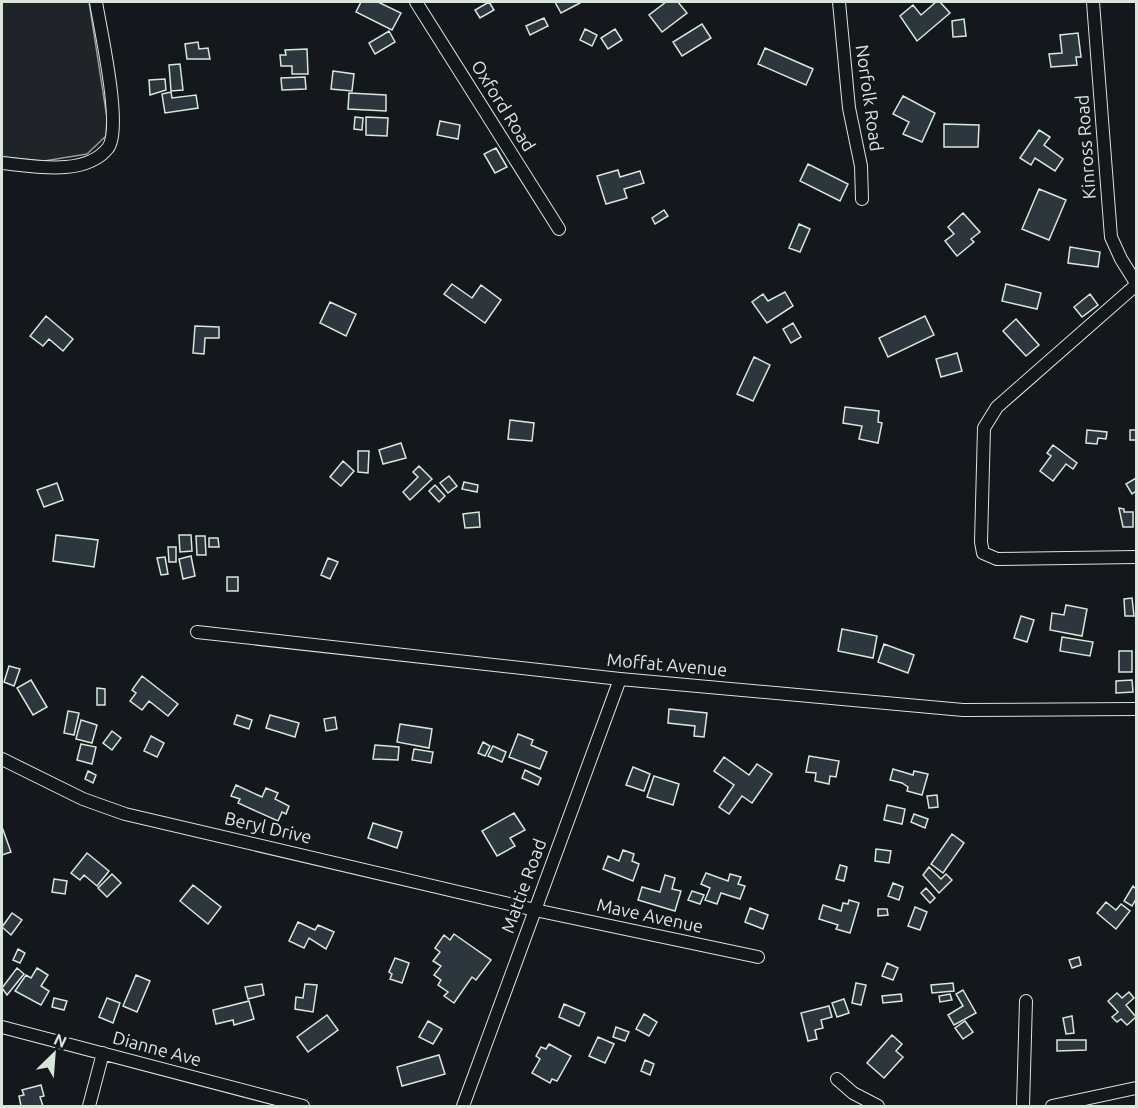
<svg xmlns="http://www.w3.org/2000/svg" width="1138" height="1108" viewBox="0 0 1138 1108" font-family="Ubuntu,sans-serif">
<rect width="100%" height="100%" fill="#14181c"/>
<path fill="#202428" stroke="#939e99" stroke-width="1.5" d="M2 2H89L107 118 106 136 87 154 44 161 2 157Z"/>
<path fill="#2c363c" stroke="#d8e6dc" stroke-width="1.5" d="M361 2H378L401 13 392 30 356 12Z
M489 2 494 10 480 18 475 10Z
M555 2H580V3L561 13Z
M666 2H678L687 13 662 32 649 15Z
M936 2H940L950 13 917 41 900 16 913 5 921 15Z
M544 18 548 26 530 35 526 26Z
M964 19 966 36 953 37 952 21Z
M702 24 711 38 682 56 673 42Z
M585 29 597 35 592 46 580 40Z
M615 29 622 40 608 49 601 38Z
M389 31 395 42 375 54 369 43Z
M1078 33 1081 57H1076L1077 65 1051 67 1049 54 1062 53 1060 35Z
M198 42 199 49 208 48 210 59H187L185 44Z
M765 48 813 69 806 85 758 64Z
M307 49 308 74H292V66H281L280 55H286L285 50Z
M180 64 183 90 171 91 169 65Z
M333 71 354 74 352 91 331 89Z
M305 77 306 89 282 90 281 78Z
M165 79 166 90 150 95 149 80Z
M171 92 172 98 196 95 198 108 165 113 162 94Z
M349 93 386 95V111L348 109Z
M903 96 935 113 922 142 903 134 909 122 893 114Z
M355 117 363 118 362 130 354 129Z
M366 117 388 118 387 136 366 135Z
M440 121 460 125 458 139 437 135Z
M944 124 979 125 978 147H944Z
M1039 130 1050 137 1044 145 1063 159 1055 171 1035 158 1031 165 1020 158Z
M496 148 507 167 495 173 484 154Z
M808 164 848 184 840 201 800 181Z
M618 170 620 177 640 171 644 183 624 189 627 198 606 204 597 176Z
M1039 189 1066 200 1049 240 1022 229Z
M664 210 668 216 655 224 652 218Z
M963 213 980 232 971 239 974 242 957 256 945 241 954 234 948 227Z
M799 224 810 229 800 252 789 248Z
M1070 247 1100 252 1098 267 1068 263Z
M452 284 472 298 481 285 501 300 485 323 444 294Z
M1006 284 1041 293 1037 309 1002 301Z
M785 292 793 306 767 323 752 302 763 294 768 301Z
M1090 294 1098 305 1082 317 1074 307Z
M330 302 356 314 346 336 320 323Z
M46 316 73 339 63 351 49 339 43 346 30 336Z
M925 316 934 335 888 357 879 338Z
M1016 319 1039 345 1026 356 1003 331Z
M793 323 801 337 791 343 783 329Z
M195 326 219 327V338H205L204 354 193 353Z
M957 353 962 371 941 377 936 359Z
M754 357 770 365 753 401 737 394Z
M845 407 879 411 878 422 882 423 878 443 859 439 862 426 843 423Z
M510 420 534 423 532 441 508 439Z
M1087 430 1107 432 1106 439 1098 438 1097 444 1086 443Z
M1130 430H1136V440H1130Z
M401 443 406 458 383 464 379 450Z
M1053 445 1077 463 1073 469 1066 464 1053 481 1040 471 1051 456 1047 453Z
M358 451H369L368 473 358 472Z
M343 461 354 471 341 486 330 477Z
M419 466 432 479 410 500 403 492 418 477 413 472Z
M449 476 457 486 448 493 440 483Z
M1136 478V491L1132 494 1126 484Z
M464 482 478 485 477 492 462 489Z
M57 483 63 500 44 507 37 490Z
M435 485 445 496 439 502 429 491Z
M1119 508 1124 509V512H1133V527H1123Z
M479 512 480 527 465 528 463 514Z
M56 535 98 540 94 567 53 561Z
M179 535H191L192 551 180 552Z
M196 536H205L206 555H197Z
M209 538H218L219 547H209Z
M168 547H176V562H169Z
M191 556 195 576 183 579 179 559Z
M165 557 168 574 161 575 157 558Z
M328 558 338 562 330 579 321 575Z
M227 577H238V591H227Z
M1132 598 1134 616H1125L1124 599Z
M1066 605 1087 609 1082 636 1050 630 1052 613 1064 615Z
M1021 616 1034 620 1027 642 1014 638Z
M842 629 877 636 873 658 838 651Z
M1062 637 1093 642 1090 656 1060 651Z
M884 644 914 655 908 673 878 662Z
M1119 651H1132V672H1119Z
M9 666 20 669 14 686 4 682Z
M142 676 178 704 168 716 149 701 142 710 130 701 136 693 132 690Z
M31 680 47 707 33 715 17 688Z
M1132 680 1133 692 1116 693V681Z
M97 688 105 689V705H97Z
M669 709 707 713 704 737 694 736 695 726 668 723Z
M68 711 79 713 74 735 64 733Z
M237 715 252 720 249 729 234 724Z
M270 715 299 723 295 737 266 728Z
M335 717 337 729 326 731 324 719Z
M81 720 97 725 92 743 76 739Z
M400 724 432 729 429 748 397 742Z
M112 731 121 738 112 750 103 743Z
M518 734 533 740 531 745 547 752 540 769 509 757Z
M151 736 164 743 157 757 144 751Z
M483 742 490 746 485 756 478 753Z
M81 744 96 747 92 764 77 760Z
M375 745 399 747 398 760 373 759Z
M493 746 506 752 502 762 488 756Z
M414 749 433 752 431 763 412 760Z
M809 756 839 761 836 777 830 776 829 784 815 781 816 773 806 772Z
M724 757 749 775 757 764 772 774 752 803 742 796 729 814 719 807 734 785 714 771Z
M633 767 650 774 644 791 626 785Z
M893 769 913 775 914 771 928 774 922 795 907 791 908 787 902 783 890 780Z
M525 770 541 778 538 785 522 778Z
M88 771 96 775 93 783 85 779Z
M654 776 679 784 673 805 647 797Z
M236 785 262 797 266 788 278 793 275 799 289 806 286 814 282 812 278 821 238 803 240 799 231 796Z
M937 795 938 807 929 808 927 796Z
M887 805 905 809 902 824 884 820Z
M514 813 525 830 510 838 515 846 497 856 482 831Z
M914 814 928 819 925 828 911 822Z
M373 823 402 832 397 848 368 838Z
M2 827 11 852 2 855Z
M952 834 964 843 943 873 931 864Z
M876 849 891 851 889 863 875 861Z
M623 850 634 854 632 861 639 864 633 881 603 869 608 856 619 861Z
M87 853 109 871 97 886 84 875 80 880 71 873Z
M840 865 847 867 844 881 836 879Z
M929 867 941 879 946 874 952 880 939 893 923 875Z
M706 873 728 881 730 874 741 877 738 884 745 886 740 899 721 893 717 904 705 900 710 888 701 884Z
M112 874 121 883 107 897 98 888Z
M665 875 675 878 672 889 681 891 675 911 638 900 642 887 660 892Z
M54 879 67 881 65 894 52 892Z
M893 883 903 887 899 900 888 896Z
M193 885 221 907 208 924 180 901Z
M1133 886 1136 889V899L1132 906 1124 901Z
M926 888 935 898 930 903 921 893Z
M692 891 704 895 700 904 688 900Z
M849 900 859 903 850 933 836 929 838 925 819 919 823 905 841 911 843 903 848 904Z
M1106 902 1116 910 1121 904 1130 911 1116 929 1097 913Z
M915 907 927 912 920 930 908 926Z
M750 908 768 915 763 929 745 922Z
M878 909H887L888 915 878 916Z
M12 913 22 920 11 935 2 927Z
M298 922 315 930 318 925 334 932 326 949 309 938 304 948 289 941Z
M454 934 491 960 476 980 472 977 454 1003 444 996 448 992 438 985 441 980 434 975 441 966 433 961 440 952 435 948 444 935 450 940Z
M18 949 25 953 20 963 13 960Z
M1079 957 1081 965 1072 968 1069 960Z
M395 958 409 963 402 983 390 979 392 974 389 972Z
M887 963 898 968 893 980 882 976Z
M17 968 24 974 7 995 2 988Z
M37 968 48 975 41 986 49 991 41 1005 15 991 26 975 31 978Z
M136 975 150 981 137 1012 123 1006Z
M856 983 866 985 861 1005 852 1003Z
M953 983 954 991 932 993 931 985Z
M262 984 264 995 248 999 245 987Z
M305 984 317 985 313 1012 295 1009 296 997 303 998Z
M963 990 976 1013 954 1025 948 1015 963 1006 956 994Z
M1129 992 1134 998 1126 1005 1136 1017 1127 1025 1121 1019 1117 1022 1112 1017 1118 1012 1108 1001 1117 993 1122 998Z
M901 994 902 1001 883 1003 882 996Z
M950 994 952 1000 940 1002 939 996Z
M54 998 67 1001 64 1010 52 1007Z
M107 998 120 1003 113 1023 99 1017Z
M844 999 849 1013 837 1017 832 1003Z
M249 1001 254 1019 234 1025 233 1020 216 1024 213 1010Z
M564 1004 585 1013 579 1026 559 1017Z
M829 1006 832 1017 821 1020 823 1028 815 1030 817 1039 808 1041 801 1013Z
M644 1014 657 1022 649 1036 636 1029Z
M327 1015 338 1030 308 1052 297 1037Z
M1072 1016 1074 1033 1066 1034 1063 1018Z
M428 1021 442 1029 433 1044 419 1037Z
M965 1021 973 1032 963 1039 955 1028Z
M616 1027 629 1032 625 1041 613 1037Z
M892 1035 902 1044 896 1051 903 1057 884 1078 867 1063Z
M598 1037 614 1044 605 1063 589 1056Z
M1057 1040H1086V1050L1057 1051Z
M549 1044 571 1056 557 1081 552 1079 550 1083 532 1073 540 1059 536 1056 541 1047 546 1049Z
M439 1055 445 1074 402 1086 397 1067Z
M645 1060 654 1064 650 1075 641 1071Z
M41 1085 44 1096 40 1097 43 1106H21L19 1096 24 1095 22 1090Z"/>
<g fill="none" stroke-linecap="round" stroke-linejoin="round">
<g stroke="#d8e6dc" stroke-width="14">
<path id="minor" d="M416 2 559 229
M839 2 849 108 861 166 862 199
M1093 2 1111 237 1121 259 1136 283
M2 163C33 166 85 177 108 148 123 128 100 28 96 2
M1136 285 997 407 984 428 981 542 983 553 997 559 1136 557
M197 632 620 679 963 710 1136 709
M2 759 83 799 125 814 535 910 758 957
M2 1027 303 1106
M837 1079 853 1093 878 1106
M89 1106 103 1053
M463 1106 620 679
M1023 1106 1026 1001
M1052 1106 1136 1088"/>
</g>
<use href="#minor" stroke="#14181c" stroke-width="12"/>
</g>
<g text-anchor="middle" stroke-width="4.5" stroke-linejoin="round" paint-order="stroke">
<g font-size="18" fill="#d8e6dc" stroke="#14181c">
<text transform="translate(869 98) rotate(82)" y="6">Norfolk Road</text>
<text transform="translate(503 106) rotate(58)" y="6">Oxford Road</text>
<text transform="translate(1086 147) rotate(-94)" y="6">Kinross Road</text>
<text transform="translate(667 665) rotate(5)" y="6">Moffat Avenue</text>
<text transform="translate(268 828) rotate(13)" y="6">Beryl Drive</text>
<text transform="translate(524 886) rotate(-70)" y="6">Mattie Road</text>
<text transform="translate(650 916) rotate(12)" y="6">Mave Avenue</text>
<text transform="translate(157 1049) rotate(15)" y="6">Dianne Ave</text>
</g>
</g>
<rect width="1138" height="1108" fill="none" stroke="#d8e6dc" stroke-width="6"/>
<g transform="translate(54 1054) rotate(25)" stroke="#14181c" stroke-width="4.5" paint-order="stroke">
<path d="M0-4.5L10 22L0 15L-10 22Z" fill="#d8e6dc"/>
<text y="-9" font-size="16" font-weight="bold" text-anchor="middle" fill="#d8e6dc">N</text>
</g>
</svg>
